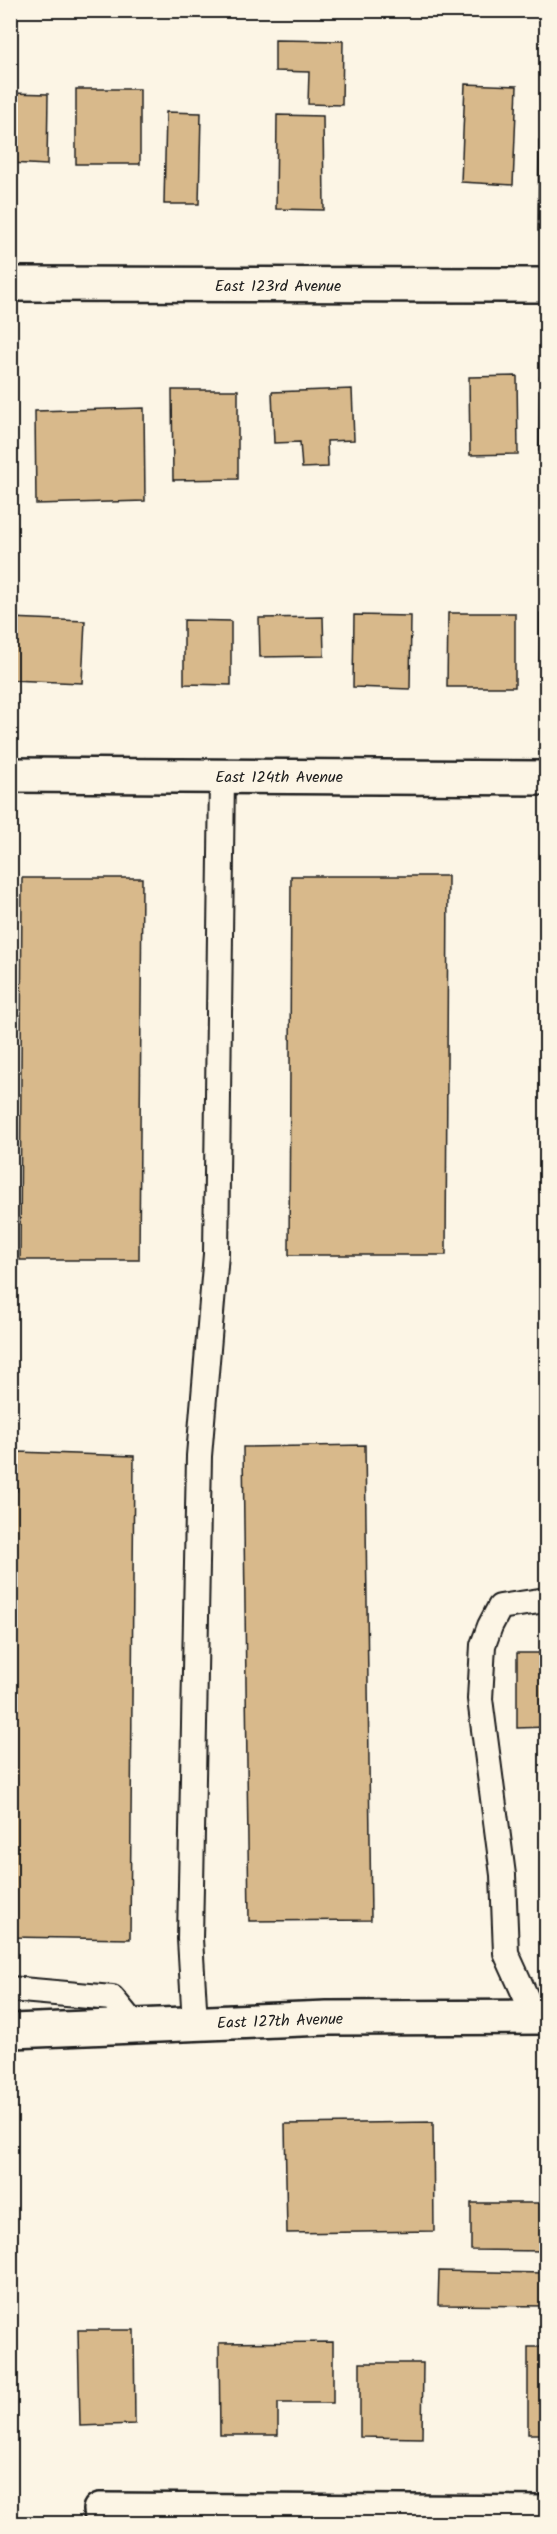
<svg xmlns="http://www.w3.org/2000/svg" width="557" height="2534" viewBox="0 0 557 2534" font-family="Kalam,sans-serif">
<rect width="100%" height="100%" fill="#fcf5e5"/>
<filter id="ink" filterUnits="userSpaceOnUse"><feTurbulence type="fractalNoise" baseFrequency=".0167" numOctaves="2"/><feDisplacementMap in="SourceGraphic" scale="12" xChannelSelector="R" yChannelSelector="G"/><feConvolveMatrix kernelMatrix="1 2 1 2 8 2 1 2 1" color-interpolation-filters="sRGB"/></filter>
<g filter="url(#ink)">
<path fill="#d8b98b" stroke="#1c1c1c" stroke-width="1.5" d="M275 40 343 41 342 105 308 104 309 72 275 71Z
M465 84 517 86 513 185 461 182Z
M76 89H140V164H76Z
M10 93 48 94 47 165 10 163Z
M166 112 201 113 199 204H164Z
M277 115 323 116 324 210 276 209Z
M539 140H546V231H538Z
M517 376 518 454 470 455 469 377Z
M540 377H546V451H539Z
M352 389 354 440 327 441 328 467 302 468 300 442 274 443 272 392Z
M172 390H238V479L173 480Z
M144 408 145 501 36 504 35 411Z
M448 613H515V687H447Z
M540 613H546V687H539Z
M354 615 411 616 410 689 353 687Z
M323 617 324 656 260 657 259 618Z
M10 618 85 621 82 683 10 680Z
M184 620 231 621V685L184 684Z
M291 876H448L446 1255H289Z
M22 878H142L139 1260H20Z
M365 1445 371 1920 249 1921 243 1447Z
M17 1452 134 1456 130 1939 10 1937V1491H17Z
M517 1653H546V1727L517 1728Z
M433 2122 434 2231 287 2233 285 2124Z
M471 2203H546V2251L471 2250Z
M439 2271 546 2273V2306L438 2305Z
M78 2330H134L135 2424 80 2426Z
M333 2342V2403H278V2435H220L219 2343Z
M528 2347H546V2434H528Z
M360 2363H423L422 2438 360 2437Z"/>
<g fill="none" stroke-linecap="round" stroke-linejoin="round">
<g stroke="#1c1c1c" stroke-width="28">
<path id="service" d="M10 1989 112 1998 135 2026
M535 2017 506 1953 503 1875 480 1699 483 1645 490 1626 500 1607 546 1600
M195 2023 190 1939 199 1456 216 1254 222 776"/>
</g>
<g stroke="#1c1c1c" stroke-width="38">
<path id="minor" d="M10 284 546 285
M10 775 546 778
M13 2031 327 2018 546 2017
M100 2510 546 2513"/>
</g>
<use href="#service" stroke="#fcf5e5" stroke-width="24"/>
<use href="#minor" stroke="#fcf5e5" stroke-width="33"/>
</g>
</g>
<g text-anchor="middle" stroke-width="4.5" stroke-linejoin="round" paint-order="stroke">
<g font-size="16" fill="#1c1c1c" stroke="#fcf5e5">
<text x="278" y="291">East 123rd Avenue</text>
<text x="279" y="782">East 124th Avenue</text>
<text transform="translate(280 2020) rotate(-2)" y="6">East 127th Avenue</text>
</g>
</g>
<rect width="557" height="2534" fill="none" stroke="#fcf5e5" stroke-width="36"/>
<rect x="18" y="18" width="521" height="2498" fill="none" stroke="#1c1c1c" stroke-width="2" filter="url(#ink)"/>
</svg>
